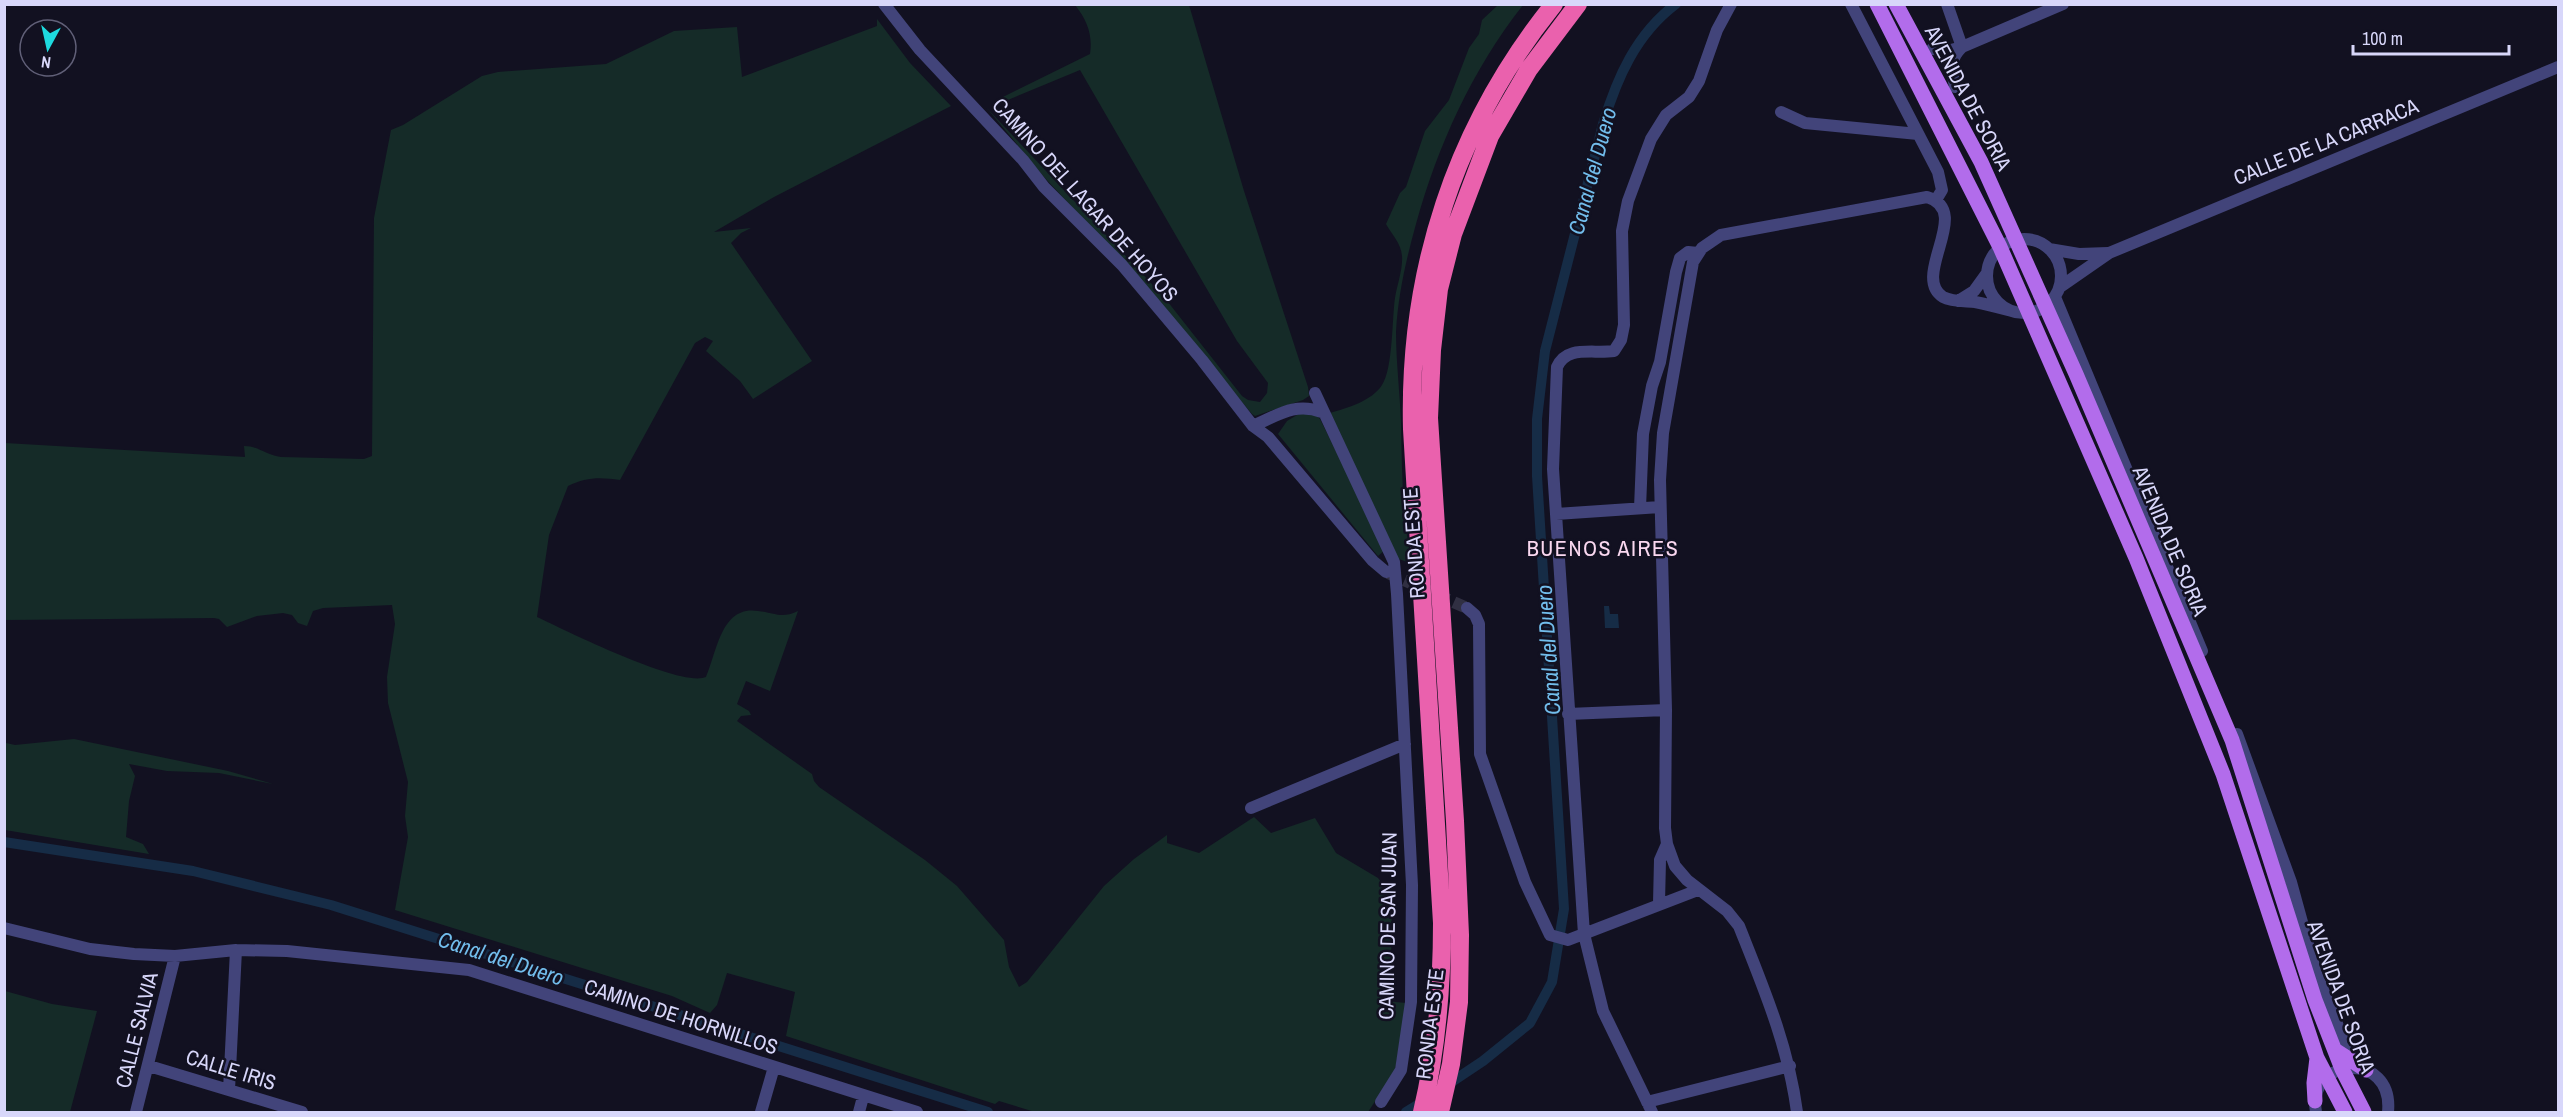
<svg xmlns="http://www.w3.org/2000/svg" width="2563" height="1117" viewBox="0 0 2563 1117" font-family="'Archivo Narrow',sans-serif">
<rect width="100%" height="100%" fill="#121121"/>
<path fill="#152b28" d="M1075 5H1189L1244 191 1308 387 1309 396 1303 400 1255 416 1252 414 1133 272 1044 177 986 107 1164 297 1242 396 1248 400 1260 402 1267 393 1268 383 1237 341 1080 70 1003 102 995 101 1090 54C1093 35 1087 20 1075 5Z
M1498 5H1523C1472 70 1438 145 1416 224 1406 260 1398 295 1396 332 1396 362 1400 393 1401 423 1402 470 1402 518 1412 564L1394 557 1330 413C1347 408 1372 401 1382 385 1393 369 1392 318 1395 298 1397 285 1403 269 1402 256 1401 243 1392 235 1386 224L1400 193 1406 187 1425 131 1449 100 1469 48 1479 34 1482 20Z
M877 19 910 63 951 106 774 197 714 232 751 228 741 233 731 243 812 361 753 399 740 381 706 351 713 341 705 337 695 343 620 480C600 477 586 477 568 486L549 535 537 617C567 631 681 688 706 677 717 652 721 605 758 611 776 613 781 619 798 611L770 691 746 681 737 704 749 711 751 715 741 716 737 721 812 774 814 781 819 787 925 860 957 886 1004 940 1009 967 1019 987 1027 982 1104 886 1134 859 1167 835V843L1199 853 1254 817 1271 833 1315 818 1336 853 1378 878 1392 897 1391 967 1386 1001 1406 1003 1395 1071 1368 1112H1035L999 1101 995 1104 786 1036 795 992 727 973 717 1005 710 1013 672 996 395 910 408 837 405 816 408 782 388 703 387 677 395 624 392 605 323 608 313 611 307 626 298 623 292 615 283 613 257 616 227 627 219 619 214 618 5 620V443L245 457 244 446C258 446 266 455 281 457L364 459 372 456 374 218 391 130 403 125 482 76 498 72 606 64 674 31 737 27 742 77 877 26Z
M1302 412 1315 414 1320 419 1385 550 1378 556 1278 434 1287 421Z
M4 739 6 743 15 745 74 739 228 771 273 784 219 773 167 771 129 764 135 776 129 801 126 837 143 844 149 854 5 830Z
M5 991 52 1004 97 1011 70 1112H5Z"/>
<path fill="#162c46" d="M1604 606H1609L1610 614H1618L1619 628H1605Z"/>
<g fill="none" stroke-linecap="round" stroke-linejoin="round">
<path stroke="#162c46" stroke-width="10" d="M4 842 193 871 331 905 988 1112
M1447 1085 1483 1061 1530 1023 1552 982 1564 909 1537 476V419L1545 351 1603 124C1617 78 1636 34 1676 4
M1406 1112 1424 1101"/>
<path stroke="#302f42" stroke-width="12" stroke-dasharray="12 6" stroke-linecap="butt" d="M1388 573 1467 608"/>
<path stroke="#42447a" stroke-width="12" d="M884 4 920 50 1023 160 1044 187 1122 265 1202 360 1253 426 1268 437 1373 561 1386 572
M1851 4 1938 172 1942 190 1936 200
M1947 4 1962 47
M1932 49 1951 50 1962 47 2063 4
M1955 87C1952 69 1948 61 1962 47
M1781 112 1805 123 1918 134
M1987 276a37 37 0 1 1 74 0a37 37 0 1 1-74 0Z
M2049 249 2079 254 2108 253
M2060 287 2109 253 2558 67
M2055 297 2202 651
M1958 301 1974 291 1987 273
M1315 393 1394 562 1397 594 1412 885 1411 1002 1401 1070 1381 1102
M1253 426C1278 415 1295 402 1322 412
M1640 508 1643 434 1652 386 1660 362 1676 272 1680 258 1688 252 1698 253
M1556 514 1660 507
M1467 608 1475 615 1479 624 1480 754 1525 882 1550 935 1568 940 1698 890
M1568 714 1666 710
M2237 734 2291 882 2316 973 2352 1060
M1251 808 1405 744
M1659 903 1660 860 1667 844
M4 928 90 949 134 954 175 956 236 950 287 951 469 970 917 1112
M149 1066 302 1112
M229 1090 236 950
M1647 1102 1790 1066
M136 1112 175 956
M761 1112 774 1067
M859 1112 863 1097
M1652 1112 1603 1011 1584 934 1553 469 1557 367C1567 345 1592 354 1614 351L1621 340 1624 325 1622 231 1628 201 1651 139 1666 115 1689 97 1699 81 1717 30 1731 4
M1797 1112C1788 1045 1764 989 1739 926L1727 911 1687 880 1675 866 1667 844 1665 828 1666 710 1660 480 1663 433 1693 262 1702 248 1721 235 1927 197C1974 211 1910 276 1943 297 1952 302 1965 301 1975 302 1986 304 1997 307 2008 310
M2316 1112C2306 1057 2394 1050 2388 1112"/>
<path stroke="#b26ceb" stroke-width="15" d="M1877 4 2000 247 2136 558 2223 774 2317 1058 2345 1112
M1896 4 1981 162 2076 374 2232 740 2315 1000 2342 1069 2364 1112
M2335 1050 2366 1070
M2315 1101 2314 1083 2317 1058"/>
<path stroke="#ea61ad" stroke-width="18" d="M1422 1112C1437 1049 1442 988 1442 923L1412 429C1408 272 1455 127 1554 4
M1440 1112 1451 1064 1459 1002 1460 935 1455 821 1429 418 1432 350 1439 289 1453 234 1490 136 1529 69 1578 4"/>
</g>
<g text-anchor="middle" stroke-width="5" stroke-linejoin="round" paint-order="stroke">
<g font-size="21" fill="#d8d7fa" stroke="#121121">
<text transform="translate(1968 98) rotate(62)" y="7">AVENIDA DE SORIA</text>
<text transform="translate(2326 142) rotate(-22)" y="7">CALLE DE LA CARRACA</text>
<text transform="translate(1085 200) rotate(48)" y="7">CAMINO DEL LAGAR DE HOYOS</text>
<text transform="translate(2170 541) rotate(67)" y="7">AVENIDA DE SORIA</text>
<text transform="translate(1414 543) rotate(-94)" y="7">RONDA ESTE</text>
<text transform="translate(1388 926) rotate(-89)" y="7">CAMINO DE SAN JUAN</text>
<text transform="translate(2341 997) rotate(70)" y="7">AVENIDA DE SORIA</text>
<text transform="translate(681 1017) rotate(18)" y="7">CAMINO DE HORNILLOS</text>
<text transform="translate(1430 1024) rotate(-83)" y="7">RONDA ESTE</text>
<text transform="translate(137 1030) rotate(-76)" y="7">CALLE SALVIA</text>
<text transform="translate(231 1070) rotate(17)" y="7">CALLE IRIS</text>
</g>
<g font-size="22" font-style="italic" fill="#72bdec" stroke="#121121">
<text transform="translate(1592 171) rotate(-75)" y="8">Canal del Duero</text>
<text transform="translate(1548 650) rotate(-94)" y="8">Canal del Duero</text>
<text transform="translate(501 958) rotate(18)" y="8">Canal del Duero</text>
</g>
<g font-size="22" letter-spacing="1.5" fill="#fad8f0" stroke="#121121">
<text x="1603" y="556">BUENOS AIRES</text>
</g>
</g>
<rect width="2563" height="1117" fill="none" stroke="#d8d7fa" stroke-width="12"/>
<g transform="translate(48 48) rotate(188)"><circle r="28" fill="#121121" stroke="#616078" stroke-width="1.5"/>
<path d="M0-4.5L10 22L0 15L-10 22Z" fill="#1edadf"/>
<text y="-9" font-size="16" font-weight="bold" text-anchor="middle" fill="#d8d7fa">N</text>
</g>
<path d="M2353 45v9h156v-9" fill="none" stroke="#d8d7fa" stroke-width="3"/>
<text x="2362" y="45" font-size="18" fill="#d8d7fa" stroke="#121121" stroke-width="4.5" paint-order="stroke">100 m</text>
</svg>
